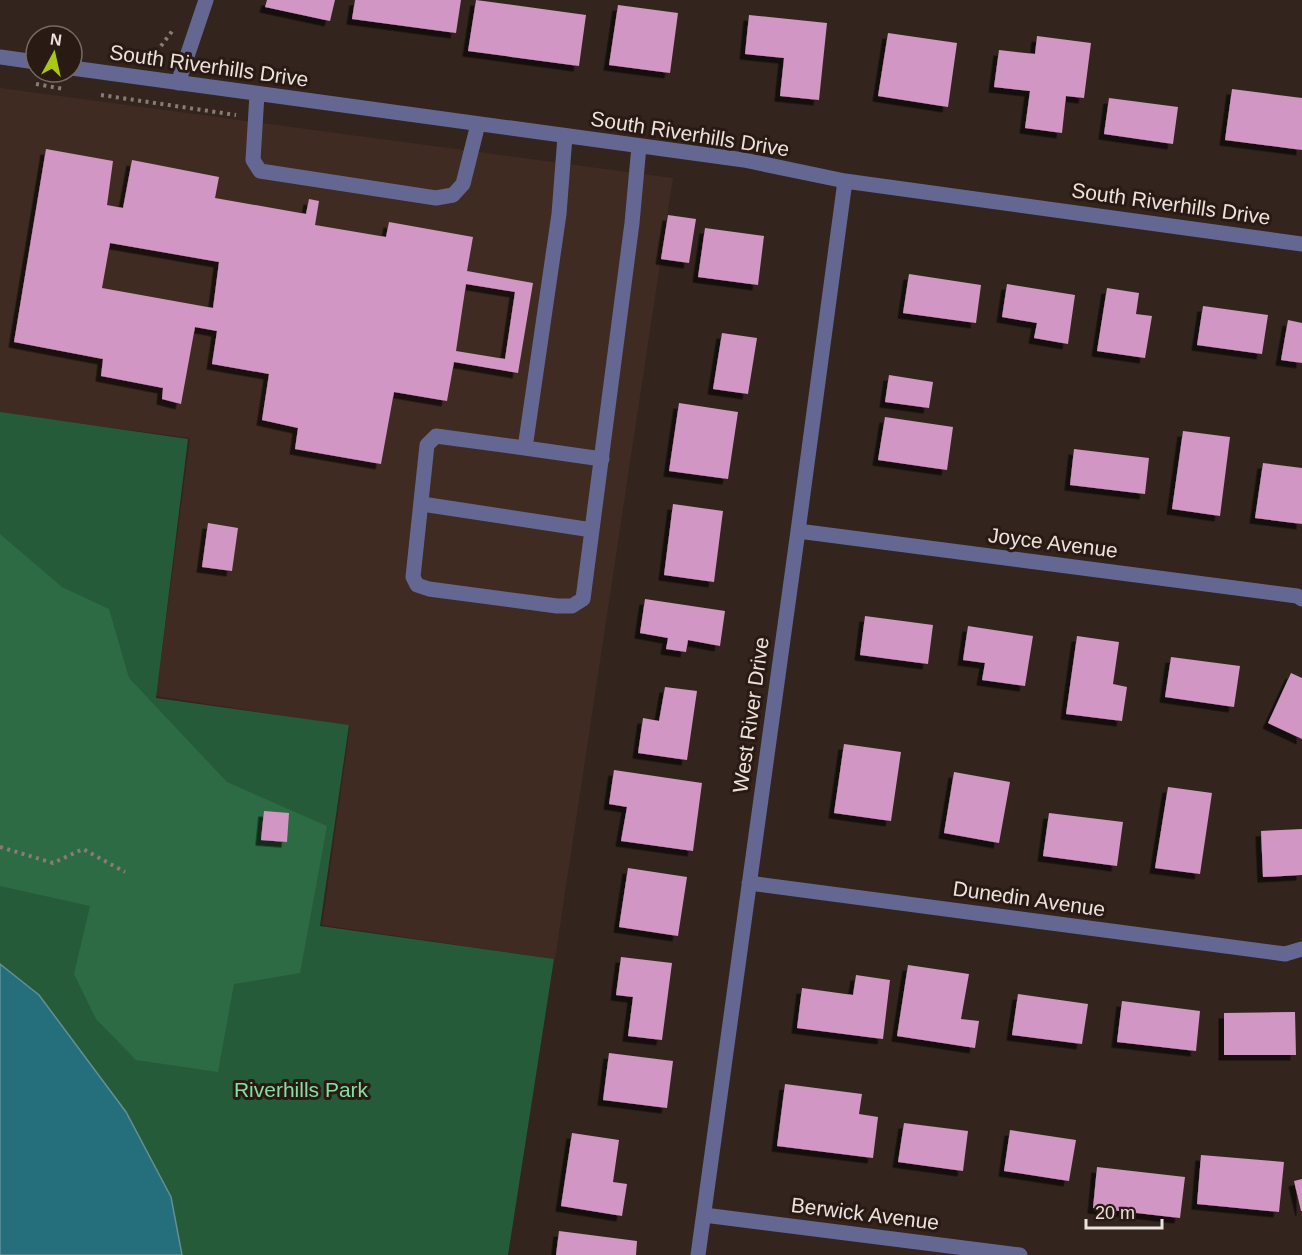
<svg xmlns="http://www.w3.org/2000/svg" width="1302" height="1255" viewBox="0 0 1302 1255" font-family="Helvetica,sans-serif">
<defs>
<filter id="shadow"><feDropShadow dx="-5.5" dy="5.5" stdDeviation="0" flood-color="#0009"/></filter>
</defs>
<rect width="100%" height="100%" fill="#33241d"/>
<path fill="#402b22" d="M0 88 673 178 555 959 322 925 350 726 156 696 190 438 0 413Z"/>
<path fill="#265b39" d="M0 412 188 439 156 698 349 725 320 926 554 959 508 1255H182L171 1197 39 995 0 964Z"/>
<path fill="#2c6b44" d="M0 534 62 587 109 609 129 678 227 782 327 826 300 973 234 984 218 1072 136 1060 96 1019 74 974 90 906 0 886Z"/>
<path fill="#256e7b" stroke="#619198" stroke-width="1.5" d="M0 964 39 995 126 1112 171 1197 182 1255H0Z"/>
<path fill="#d196c3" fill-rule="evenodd" filter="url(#shadow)" d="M267 0H335L330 21 265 7Z
M355 0H461L456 33 352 19Z
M476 0 586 15 579 66 468 51Z
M618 5 678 13 670 73 609 65Z
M749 15 827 23 819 100 780 96 784 58 745 54Z
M888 33 957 43 948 107 878 96Z
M1037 36 1091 43 1084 98 1066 96 1062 133 1025 128 1030 91 994 87 999 50 1035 54Z
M1232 89 1302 98V150L1225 140Z
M1109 98 1178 107 1173 144 1104 134Z
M46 149 113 161 107 205 123 208 132 160 219 177 215 198 306 214 309 199 319 201 315 225 386 237 389 222 473 237 467 271 533 283 518 373 454 362 447 401 394 392 381 464 295 449 298 428 262 420 269 374 212 364 217 331 195 327 181 404 162 399 163 388 101 376 103 359 14 342ZM110 243 219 262 213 308 102 288ZM466 284 515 292 505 359 456 351Z
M668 215 696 219 689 263 661 259Z
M705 228 764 236 758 285 698 277Z
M909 274 981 285 976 323 903 313Z
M1007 284 1075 295 1068 344 1034 338 1037 323 1002 317Z
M1107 288 1139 293 1136 314 1152 316 1145 358 1097 351Z
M1203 306 1268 315 1262 354 1197 345Z
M1288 320 1302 323V363L1281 360Z
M722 333 757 338 748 394 713 389Z
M889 375 933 382 929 408 885 402Z
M679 403 738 412 728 479 669 471Z
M885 417 953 427 947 470 878 460Z
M1183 431 1230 437 1220 516 1172 509Z
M1074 449 1149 458 1145 494 1070 485Z
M1263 463 1302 468V524L1255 518Z
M673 504 723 511 714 582 664 575Z
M208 523 238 528 232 571 202 567Z
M645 599 725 611 720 646 688 640 686 652 666 649 668 638 640 633Z
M865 616 933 625 928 664 860 655Z
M968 626 1033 636 1025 686 982 680 985 663 963 660Z
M1077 636 1119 642 1113 684 1127 687 1122 721 1066 714Z
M1171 657 1240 666 1234 707 1165 697Z
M1291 673 1302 678V739L1268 723Z
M665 687 697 691 687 760 638 753 643 718 659 721Z
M844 744 901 752 891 821 834 813Z
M614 770 702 783 693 851 621 841 627 807 609 804Z
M954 772 1010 782 999 843 944 833Z
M1168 787 1212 793 1200 874 1155 868Z
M264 811 289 813 287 842 261 840Z
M1049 813 1123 822 1117 866 1043 856Z
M1302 829V875L1263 877 1261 831Z
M628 868 687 877 678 936 619 927Z
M621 957 672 963 662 1040 628 1036 633 997 616 995Z
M908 965 969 974 961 1019 979 1021 975 1048 897 1036Z
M856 975 890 980 883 1039 797 1028 802 988 853 995Z
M1018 994 1088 1004 1082 1044 1012 1035Z
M1122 1001 1200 1011 1196 1051 1117 1042Z
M1295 1012 1296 1055H1224V1013Z
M609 1053 673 1061 667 1108 603 1100Z
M785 1084 862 1094 859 1114 878 1117 873 1158 777 1146Z
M904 1123 968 1131 963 1171 898 1162Z
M1010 1130 1076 1140 1069 1181 1004 1171Z
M572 1133 619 1140 613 1182 627 1184 622 1216 561 1206Z
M1201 1155 1284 1162 1279 1212 1197 1204Z
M1097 1167 1185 1177 1180 1218 1093 1208Z
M1302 1179V1211H1301L1294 1181Z
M559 1231 637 1241 636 1255H556Z"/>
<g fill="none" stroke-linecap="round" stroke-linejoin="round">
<path stroke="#897c76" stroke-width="4" stroke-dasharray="3 4.5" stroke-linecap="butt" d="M152 58 173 30
M36 84 64 89
M101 95 236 115
M0 847 53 863 83 849 125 872"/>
<path stroke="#656793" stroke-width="15" d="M0 57 36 62
M72 68 744 160 845 181 1302 244
M178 83 206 0
M257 94 253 160 260 171 436 198 453 195 463 184 478 124
M565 136 559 214 525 448 436 436 427 445 413 577 417 585 429 589 557 606H572L583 599 632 223 639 146
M525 448 602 459
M422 504 592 530
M798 531 1297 596 1302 599
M749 883 1285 954 1302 949
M704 1215 1020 1255
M698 1255 798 531 845 181"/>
</g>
<g text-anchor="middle" stroke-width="6" stroke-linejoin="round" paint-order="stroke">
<g font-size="21" fill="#ece2dd" stroke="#291a14">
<text transform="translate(209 66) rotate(8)" y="7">South Riverhills Drive</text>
<text transform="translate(690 134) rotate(9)" y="7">South Riverhills Drive</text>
<text transform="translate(1171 204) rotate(8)" y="7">South Riverhills Drive</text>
<text transform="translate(1053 543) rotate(7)" y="7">Joyce Avenue</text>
<text transform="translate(751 715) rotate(-82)" y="7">West River Drive</text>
<text transform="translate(1029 899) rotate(8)" y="7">Dunedin Avenue</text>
<text transform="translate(865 1214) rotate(7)" y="7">Berwick Avenue</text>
</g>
<g font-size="21" fill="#86dfa3" stroke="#291a14">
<text x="301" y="1097">Riverhills Park</text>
</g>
</g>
<g transform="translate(54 54) rotate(8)"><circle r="28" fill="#291a14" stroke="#776a64" stroke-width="1.5"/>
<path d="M0-4.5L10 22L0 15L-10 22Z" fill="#aac718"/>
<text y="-9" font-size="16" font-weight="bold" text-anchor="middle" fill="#ece2dd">N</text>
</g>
<path d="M1086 1219v9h76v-9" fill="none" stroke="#ece2dd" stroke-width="3"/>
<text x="1095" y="1219" font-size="18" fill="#ece2dd" stroke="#291a14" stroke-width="4.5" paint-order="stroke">20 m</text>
</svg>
